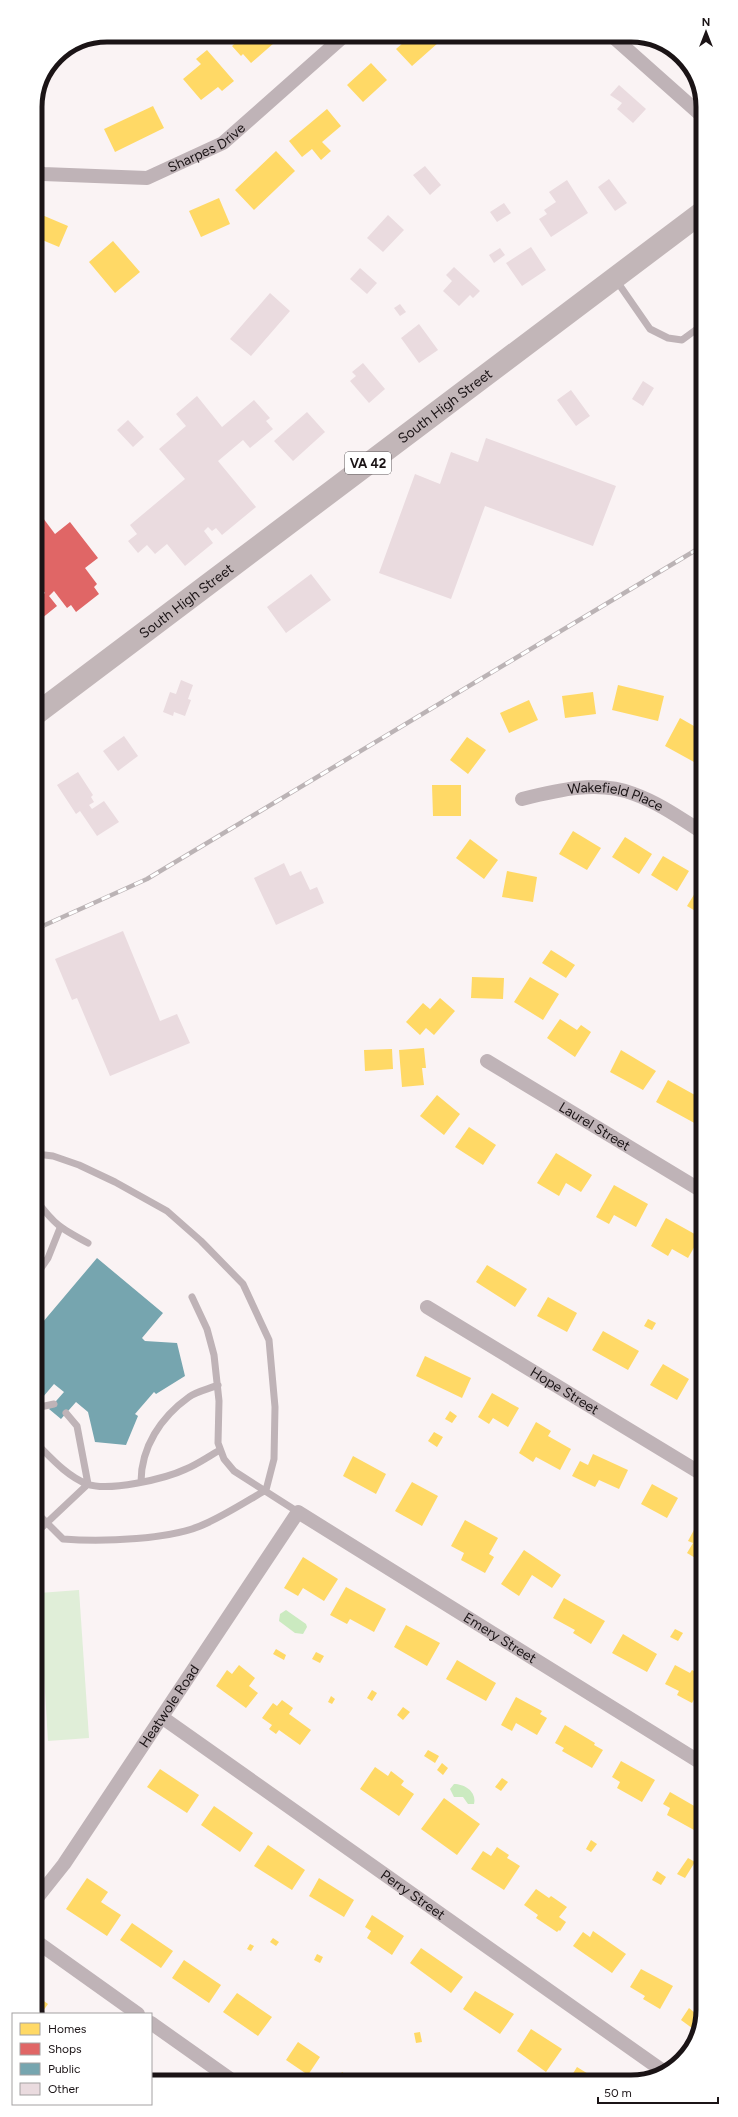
<svg xmlns="http://www.w3.org/2000/svg" width="738" height="2117" viewBox="0 0 738 2117" font-family="Figtree,sans-serif">
<rect width="100%" height="100%" fill="#faf3f4"/>
<path fill="#e0eed8" d="M79 1590 89 1738 48 1741 39 1593Z"/>
<path fill="#cbeac0" d="M286 1610 306 1624 307 1627 303 1634 295 1633 279 1621 280 1614Z
M454 1784C465 1784 477 1792 474 1804H468L463 1797H454L450 1789Z"/>
<path fill="#ffd966" d="M245 35H267L274 43 251 63 243 54 241 56 232 46Z
M412 35H447L412 66 396 49Z
M80 40 52 70 51 69 56 56Z
M207 50 234 81 222 91 218 87 201 100 183 79 201 64 196 59Z
M371 63 387 80 363 102 347 85Z
M153 106 164 128 115 152 104 129Z
M327 109 341 126 322 142 331 151 321 160 312 149 302 157 289 141Z
M276 151 295 171 254 210 235 190Z
M219 198 230 224 201 237 189 211Z
M35 212 68 226 59 247 35 237Z
M113 241 140 272 115 293 89 262Z
M618 685 664 696 658 721 612 710Z
M593 692 596 714 565 718 562 696Z
M529 700 538 720 509 733 500 713Z
M680 718 701 730V749L694 762 665 746Z
M467 737 486 750 468 774 450 760Z
M432 785H461V816H433Z
M573 831 601 848 587 870 559 854Z
M625 837 652 854 639 874 612 857Z
M470 839 498 860 484 879 456 858Z
M663 856 689 871 677 891 651 875Z
M507 871 537 877 533 902 502 897Z
M700 885 702 886V915L687 906Z
M551 950 575 965 566 978 542 963Z
M472 977 504 978 503 999 471 998Z
M530 977 559 994 543 1020 514 1002Z
M440 998 455 1011 434 1035 426 1028 420 1035 406 1022 423 1003 430 1009Z
M560 1019 577 1030 581 1025 591 1032 575 1057 547 1038Z
M424 1048 426 1068H422L424 1085 402 1087 399 1050Z
M392 1049 393 1069 365 1071 364 1050Z
M621 1050 656 1071 643 1090 610 1072Z
M668 1080 702 1099V1118L698 1125 656 1102Z
M437 1095 460 1114 444 1135 420 1116Z
M469 1127 496 1145 483 1165 455 1147Z
M556 1153 592 1175 581 1192 566 1183 559 1196 537 1183Z
M614 1185 648 1204 636 1227 614 1215 609 1224 596 1217Z
M666 1218 700 1237 688 1258 672 1249 668 1256 651 1246Z
M487 1265 527 1289 515 1307 476 1282Z
M548 1297 577 1313 567 1332 537 1316Z
M648 1319 656 1323 652 1330 644 1326Z
M603 1331 639 1351 628 1370 592 1350Z
M425 1356 471 1378 462 1398 416 1376Z
M663 1364 689 1379 677 1400 650 1385Z
M492 1393 519 1408 508 1427 493 1418 489 1424 478 1417Z
M702 1395V1413L694 1409Z
M450 1411 457 1416 452 1423 445 1419Z
M536 1422 551 1431 548 1436 571 1449 560 1470 536 1457 533 1462 519 1453Z
M434 1432 443 1437 437 1447 428 1441Z
M593 1454 628 1470 619 1489 599 1480 595 1487 572 1476 580 1461 588 1465Z
M353 1456 386 1474 376 1494 343 1476Z
M412 1482 438 1496 422 1526 395 1511Z
M652 1484 678 1498 667 1518 641 1504Z
M701 1517H702V1562L687 1553 693 1543 688 1541Z
M465 1520 498 1538 489 1554 494 1557 485 1573 461 1560 464 1553 451 1546Z
M524 1550 561 1575 552 1588 532 1575 519 1596 501 1584Z
M303 1557 338 1579 324 1601 303 1588 298 1596 284 1588Z
M346 1587 386 1609 374 1632 350 1619 347 1624 330 1615Z
M564 1598 605 1621 591 1644 573 1633 575 1630 553 1618Z
M406 1625 440 1643 427 1666 394 1647Z
M675 1629 683 1633 678 1641 670 1637Z
M623 1634 657 1654 647 1672 612 1653Z
M276 1649 286 1655 284 1660 273 1654Z
M316 1652 324 1656 320 1663 312 1659Z
M457 1660 496 1683 486 1701 446 1679Z
M239 1665 255 1678 249 1686 258 1693 246 1708 216 1686 227 1670 232 1674Z
M675 1665 690 1673 692 1670 703 1676V1684L692 1703 677 1695 679 1691 665 1684Z
M372 1690 377 1693 372 1701 367 1698Z
M331 1696 335 1699 332 1704 328 1702Z
M516 1697 542 1711 540 1714 547 1718 537 1735 516 1723 512 1731 501 1725Z
M282 1700 293 1708 289 1714 311 1730 300 1745 279 1730 276 1734 269 1729 272 1725 262 1718 273 1703 277 1706Z
M403 1707 410 1712 403 1720 397 1715Z
M565 1725 595 1743 594 1745 603 1750 592 1768 562 1751 564 1748 555 1743Z
M428 1750 439 1756 435 1763 424 1756Z
M621 1761 655 1780 642 1802 617 1788 620 1782 612 1777Z
M442 1763 448 1768 443 1775 437 1770Z
M375 1767 388 1776 391 1771 404 1781 401 1785 414 1794 399 1816 360 1789Z
M160 1769 199 1795 187 1813 147 1787Z
M502 1778 508 1782 501 1791 495 1787Z
M670 1792 703 1811V1835L667 1815 670 1808 663 1804Z
M444 1798 480 1824 457 1855 421 1829Z
M214 1806 253 1833 240 1852 201 1825Z
M591 1840 597 1844 591 1852 586 1849Z
M268 1845 305 1870 292 1890 254 1866Z
M497 1847 509 1855 507 1858 520 1866 504 1890 471 1869 483 1851 491 1856Z
M688 1858 695 1862 685 1878 677 1874Z
M657 1871 666 1877 661 1885 652 1880Z
M87 1878 108 1892 101 1902 121 1915 107 1936 66 1909Z
M319 1878 354 1900 344 1917 309 1896Z
M536 1889 549 1898 551 1896 567 1907 559 1917 566 1922 560 1931 559 1930 557 1932 536 1918 538 1915 524 1905Z
M372 1915 404 1936 392 1955 367 1938 371 1931 365 1927Z
M132 1923 173 1951 161 1968 120 1940Z
M593 1931 626 1954 612 1973 573 1946 583 1932 590 1937Z
M273 1938 279 1942 276 1946 270 1942Z
M250 1944 254 1946 251 1951 247 1949Z
M421 1948 463 1977 451 1993 410 1963Z
M703 1950V1961L697 1957Z
M317 1954 323 1957 320 1963 314 1960Z
M184 1960 221 1985 209 2003 172 1978Z
M641 1969 673 1986 660 2009 643 1999 645 1996 630 1987Z
M475 1991 514 2014 500 2034 463 2009Z
M237 1993 272 2017 258 2036 223 2012Z
M37 1996 48 2004 41 2014H37Z
M689 2008 695 2013 698 2009 702 2012 696 2031 681 2020Z
M531 2029 562 2049 546 2072 517 2051Z
M420 2032 422 2042 416 2043 414 2033Z
M298 2042 320 2057 308 2075 286 2060Z
M577 2067 598 2080H569Z
M342 2072 355 2081H337Z"/>
<path fill="#e06666" d="M37 510 55 534 70 522 98 558 85 568 97 584 94 587 99 594 76 612 71 605 67 608 54 591 49 596 57 606 36 623V600L45 593 36 581Z"/>
<path fill="#76a5af" d="M97 1258 163 1313 142 1338 145 1341 177 1343 185 1376 156 1394 154 1392 135 1414 138 1416 126 1445 95 1442 88 1412 76 1402 61 1419 49 1409 64 1392 54 1384 37 1404V1329Z"/>
<path fill="#eadbdf" d="M619 85 646 109 633 123 617 109 622 103 610 95Z
M425 166 441 185 430 195 413 175Z
M609 179 627 203 615 211 598 187Z
M567 180 588 213 551 237 539 219 547 214 544 210 556 202 549 192Z
M504 203 511 213 497 222 490 212Z
M388 215 404 230 383 252 367 238Z
M531 247 546 270 522 286 506 263Z
M500 248 505 255 494 263 489 255Z
M454 267 480 291 473 298 470 295 459 306 443 291 452 281 446 275Z
M360 268 377 283 367 294 350 279Z
M270 293 290 311 251 356 230 339Z
M400 304 406 312 400 316 394 308Z
M419 324 438 350 419 363 401 338Z
M363 363 385 389 369 403 350 381 356 376 352 372Z
M643 381 654 388 643 406 632 399Z
M571 390 590 416 576 426 557 400Z
M197 396 222 427 254 400 270 418 266 421 273 429 250 448 243 440 218 461 256 507 222 535 216 528 212 531 208 527 204 531 213 543 185 566 167 544 155 554 147 545 138 553 128 541 137 534 130 525 185 479 159 449 186 426 176 414Z
M307 412 325 432 293 461 274 441Z
M128 420 144 437 133 447 117 430Z
M486 438 616 486 593 546 485 506 451 599 379 573 415 474 440 484 451 452 478 462Z
M311 574 331 600 286 633 267 607Z
M181 680 193 685 188 699 191 700 185 716 174 712 173 716 163 712 170 692 176 694Z
M124 736 138 756 118 771 103 751Z
M78 772 93 795 91 797 94 802 89 805 92 809 104 801 119 822 97 836 80 811 76 814 57 785Z
M284 863 290 876 301 871 310 890 317 887 324 903 276 925 254 878Z
M123 931 160 1021 177 1014 190 1043 110 1076 77 998 72 1000 55 959Z"/>
<g fill="none" stroke-linecap="round" stroke-linejoin="round">
<path stroke="#bfb3b7" stroke-width="7" d="M616 280 650 329 668 338 682 340 701 326
M36 1154 53 1156 79 1165 115 1182 167 1211 201 1241 243 1284 269 1340 275 1407 274 1459 266 1490C247 1501 227 1514 207 1523 173 1540 101 1542 63 1539L37 1513
M36 1200C55 1225 60 1228 88 1243
M37 1274 48 1258 60 1228
M192 1297 207 1329 214 1355 219 1401 218 1443 224 1459 234 1471 298 1512
M37 1411 40 1407 54 1404
M37 1444C52 1459 67 1476 87 1484 108 1492 165 1479 186 1469 198 1464 209 1456 220 1450
M141 1482C141 1447 161 1417 189 1397 197 1391 209 1389 218 1385
M37 1532 88 1484 77 1426 66 1413"/>
<g stroke="#bfb3b7" stroke-width="14">
<path d="M611 35 701 115"/>
<path id="s1" d="M35 170 43 174 147 178 223 143 345 35"/>
<path id="s2" d="M522 799C558 790 598 780 634 794 659 803 680 818 702 832"/>
<path id="s3" d="M487 1061 702 1191"/>
<path id="s4" d="M427 1307 702 1474"/>
<path id="s5" d="M163 1718 663 2071"/>
<path id="s6" d="M37 1898 64 1864 298 1512 703 1764"/>
<path d="M37 1942 138 2014"/>
<path d="M151 2023 233 2081"/>
</g>
<path stroke="#c2b6b8" stroke-width="22" id="s7" d="M36 714 701 213"/>
<g stroke="#bbb3b5" stroke-width="4.5">
<path id="rail" d="M36 929 147 879 701 547"/>
</g>
<use href="#rail" stroke="#fff" stroke-width="3" stroke-dasharray="9" stroke-linecap="butt"/>
</g>
<g text-anchor="middle" stroke-width="4" stroke-linejoin="round" paint-order="stroke">
<rect fill="#fff" stroke="#5f5a5c" stroke-width="1" x="345" y="452" width="46" height="22" rx="3"/>
<g font-size="13" font-weight="bold" fill="#1b1416">
<text x="368" y="468">VA 42</text>
</g>
<g font-size="14" fill="#1b1416" stroke="#fff">
<text dy="5" stroke="none"><textPath href="#s1" startOffset="180">Sharpes Drive</textPath></text>
<text dy="5" stroke="none"><textPath href="#s7" startOffset="512">South High Street</textPath></text>
<text dy="5" stroke="none"><textPath href="#s7" startOffset="188">South High Street</textPath></text>
<text dy="5" stroke="none"><textPath href="#s2" startOffset="96">Wakefield Place</textPath></text>
<text dy="5" stroke="none"><textPath href="#s3" startOffset="126">Laurel Street</textPath></text>
<text dy="5" stroke="none"><textPath href="#s4" startOffset="161">Hope Street</textPath></text>
<text dy="5" stroke="none"><textPath href="#s6" startOffset="704">Emery Street</textPath></text>
<text dy="5" stroke="none"><textPath href="#s6" startOffset="233">Heatwole Road</textPath></text>
<text dy="5" stroke="none"><textPath href="#s5" startOffset="306">Perry Street</textPath></text>
</g>
</g>
<path d="M0 0H738V2117H0ZM107 42H631A65 65 0 0 1 696 107V2010A65 65 0 0 1 631 2075H107A65 65 0 0 1 42 2010V107A65 65 0 0 1 107 42Z" fill="#fff" fill-rule="evenodd"/>
<path fill="none" stroke="#1b1416" stroke-width="5" d="M107 42H631A65 65 0 0 1 696 107V2010A65 65 0 0 1 631 2075H107A65 65 0 0 1 42 2010V107A65 65 0 0 1 107 42Z"/>
<rect x="12" y="2013" width="140" height="92" fill="#ffffff" stroke="#a4a1a2"/>
<rect x="20" y="2023" width="20" height="12" fill="#ffd966" stroke="#a4a1a2"/>
<text x="48" y="2033" font-size="12" fill="#1b1416">Homes</text>
<rect x="20" y="2043" width="20" height="12" fill="#e06666" stroke="#a4a1a2"/>
<text x="48" y="2053" font-size="12" fill="#1b1416">Shops</text>
<rect x="20" y="2063" width="20" height="12" fill="#76a5af" stroke="#a4a1a2"/>
<text x="48" y="2073" font-size="12" fill="#1b1416">Public</text>
<rect x="20" y="2083" width="20" height="12" fill="#eadbdf" stroke="#a4a1a2"/>
<text x="48" y="2093" font-size="12" fill="#1b1416">Other</text>
<g transform="translate(706 32)" stroke="#ffffff" stroke-width="3" paint-order="stroke">
<path d="M0-3L7 15L0 10L-7 15Z" fill="#1b1416"/>
<text y="-6" font-size="11" font-weight="bold" text-anchor="middle" fill="#1b1416">N</text>
</g>
<path d="M598 2097v6h120v-6" fill="none" stroke="#1b1416" stroke-width="2"/>
<text x="604" y="2097" font-size="12" fill="#1b1416" stroke="#ffffff" stroke-width="3" paint-order="stroke">50 m</text>
</svg>
